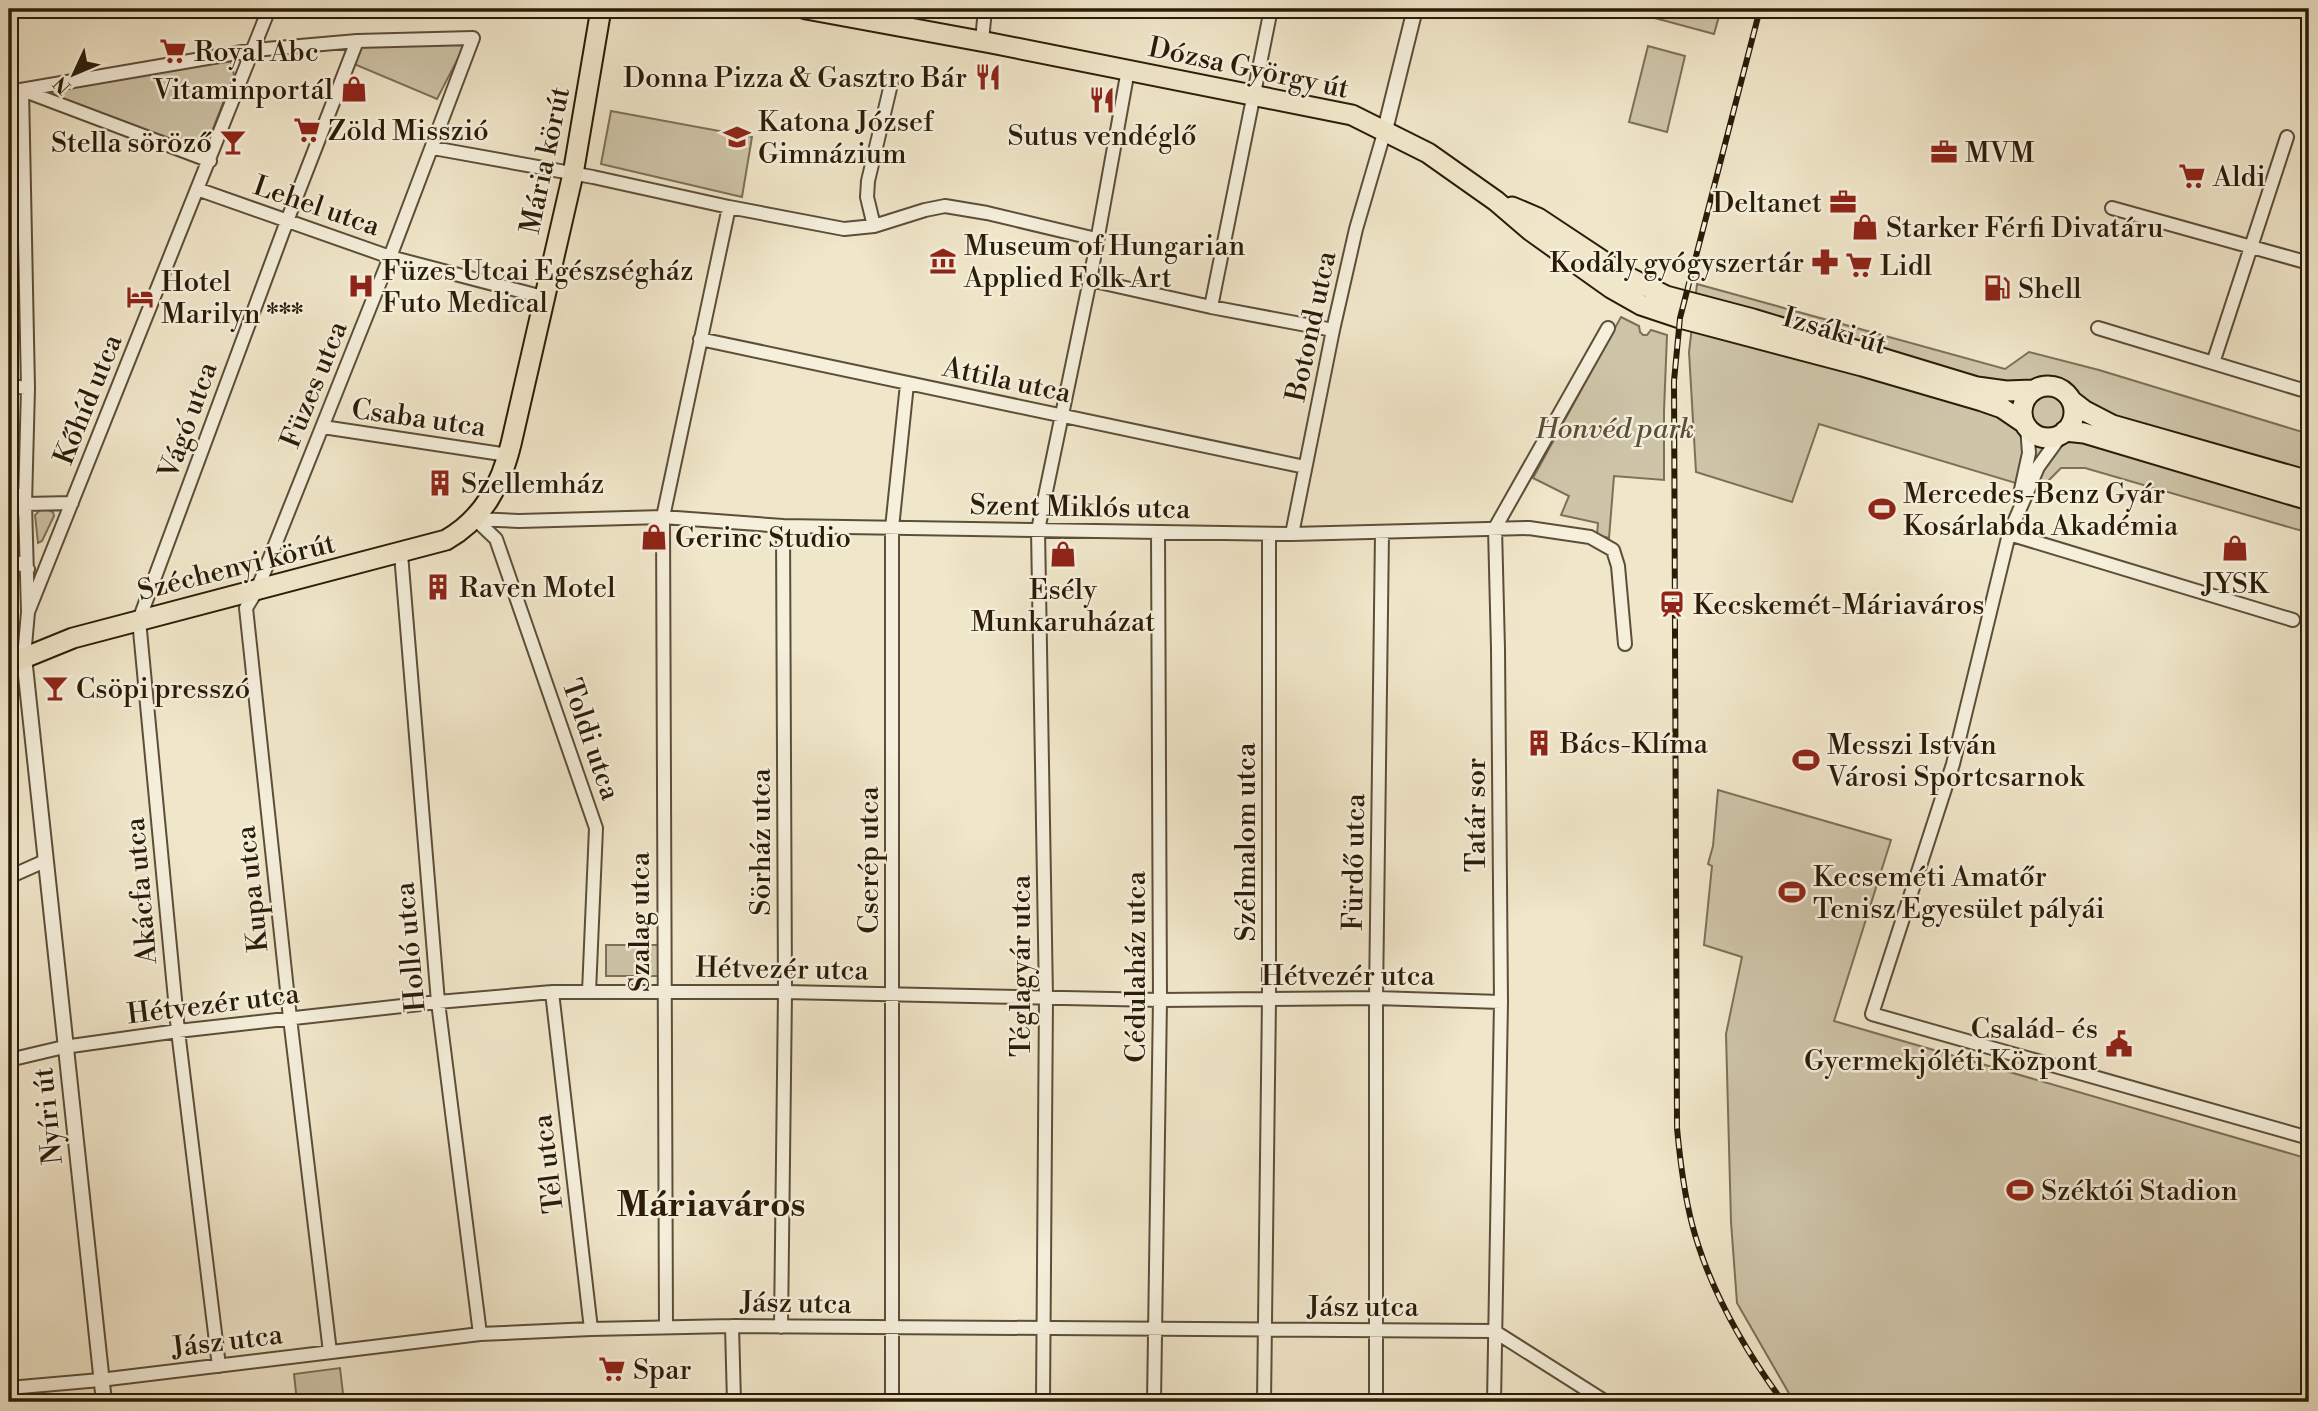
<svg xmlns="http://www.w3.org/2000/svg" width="2318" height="1411" viewBox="0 0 2318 1411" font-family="'Libre Bodoni',serif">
<rect width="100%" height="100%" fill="#f0e6c9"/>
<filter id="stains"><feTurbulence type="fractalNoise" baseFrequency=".00286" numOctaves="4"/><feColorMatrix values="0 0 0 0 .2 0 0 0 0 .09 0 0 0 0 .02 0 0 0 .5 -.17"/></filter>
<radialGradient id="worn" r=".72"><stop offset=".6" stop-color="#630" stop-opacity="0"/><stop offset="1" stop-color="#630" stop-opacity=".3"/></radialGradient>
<path fill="#cec4a8" stroke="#7c7058" stroke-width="2" d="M1653 9H1721L1714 34 1651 17Z
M466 43 437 99 354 64 361 47Z
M1648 46 1685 56 1667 132 1629 122Z
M231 61 234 75 203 154 42 92Z
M611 111 752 137 742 197 601 164Z
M1697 284 2005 369 2029 352 2099 370 2309 434V533L2085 468H2061L2039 490 1819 424 1792 502 1696 472 1689 352Z
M1621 317 1639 326 1640 332 1643 335H1647L1651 330 1667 335 1664 411V480L1614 476 1609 538 1597 535 1598 523 1561 515 1569 496 1533 478Z
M42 508 53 512 54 516 42 541 38 543 35 515Z
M1718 790 1891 840 1834 1021 2309 1159V1402H1794L1737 1303 1731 1222 1726 1034 1742 957 1704 945 1712 866 1708 864 1713 846Z
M606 945H658V976H606Z
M340 1368 344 1402H297L294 1374Z"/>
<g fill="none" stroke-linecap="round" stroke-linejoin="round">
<g stroke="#5c4e38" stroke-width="16">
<path id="minor" d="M982 41 985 9
M22 90 28 388 25 504 28 612 24 657
M22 90 210 161
M9 92 254 50 357 41 473 38 390 257 257 590 246 608 290 1018 330 1352
M433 148 593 177 729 207 844 229 874 226 925 210 945 206 987 213 1096 239
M197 189 390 257 543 297
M2112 208 2309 263
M874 226 867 197 868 181 892 80
M1090 280 1211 307 1333 330
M1211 307 1271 9
M2098 328 2309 392
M700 339 1305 467
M2213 363 2287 137
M9 386 28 388
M323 427 508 455
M2062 434 2038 467 2009 534 1953 764 1872 1014 2309 1138
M2020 494 2029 453 2027 427
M25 504 72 503
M475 519 519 521 663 517 783 526 1292 534 1529 528 1590 537 1613 550 1618 566 1625 644
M475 519 496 539 596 828 589 992
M9 523 22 494
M1292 534 1333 330 1356 229 1385 130
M2009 534 2293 620
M401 554 438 1002 480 1334
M9 561 19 563 28 569
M28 612 269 9
M9 877 45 861
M552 992 591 1329
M9 1060 64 1047 178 1031 438 1002 552 992H785L1160 1000 1376 998 1501 1002
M732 1326 734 1402
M666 1327 663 517 729 207
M781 1327 785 992 783 526
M1494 1331 1606 1402
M219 1366 178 1031 139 620 287 221 357 41
M9 1388 100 1380 480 1334 591 1329 732 1326 1494 1331
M892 1402V528L907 384
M1043 1402 1046 997 1038 530 1090 280 1128 70
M1154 1402 1160 1000 1158 532
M1264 1402 1269 999V534
M1376 1402V998L1382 533
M1494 1402 1501 1002 1498 649 1495 528 1608 328"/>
</g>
<g stroke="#5c4e38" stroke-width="18">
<path id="tertiary" d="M1385 130 1415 9
M24 657 104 1402"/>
</g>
<g stroke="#2a1c08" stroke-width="23">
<path id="primary" d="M806 9 991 43 1352 115 1428 153 1496 201 1531 231 1611 288 1641 305 1680 318 1862 366 1982 401 2002 408 2024 423
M1512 207 1538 218 1624 275 1666 296 1753 319 1977 387 2006 391 2033 390
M2022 412a26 26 0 1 1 52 0a26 26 0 1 1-52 0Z
M2072 401 2085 411 2112 425 2309 481
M2065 431 2084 433 2309 500
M9 664 73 638 446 540C483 519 501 485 511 444L573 174 601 9"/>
</g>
<use href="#minor" stroke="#f5efdc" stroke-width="12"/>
<use href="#tertiary" stroke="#f5efdc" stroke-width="14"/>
<use href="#primary" stroke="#f0e6c9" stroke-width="19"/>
<g stroke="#2a1c08" stroke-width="6">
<path id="rail" d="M1760 9 1680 318 1674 381 1677 1128C1680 1160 1684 1193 1692 1224 1709 1289 1744 1349 1783 1402"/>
</g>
<use href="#rail" stroke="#f5efdc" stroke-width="3.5" stroke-dasharray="10" stroke-linecap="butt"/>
</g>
<defs>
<g id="supermarket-bare" transform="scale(2.1)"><path d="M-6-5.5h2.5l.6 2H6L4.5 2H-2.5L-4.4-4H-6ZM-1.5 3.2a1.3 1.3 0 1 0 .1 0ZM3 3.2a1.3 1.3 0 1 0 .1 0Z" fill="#8f2418" stroke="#f5efdc" stroke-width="2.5" paint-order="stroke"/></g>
<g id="restaurant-bare" transform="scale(2.1)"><path d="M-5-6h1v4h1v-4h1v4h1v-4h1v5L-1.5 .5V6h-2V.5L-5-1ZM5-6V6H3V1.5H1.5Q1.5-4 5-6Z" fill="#8f2418" stroke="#f5efdc" stroke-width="2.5" paint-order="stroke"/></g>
<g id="shop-bare" transform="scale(2.1)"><path d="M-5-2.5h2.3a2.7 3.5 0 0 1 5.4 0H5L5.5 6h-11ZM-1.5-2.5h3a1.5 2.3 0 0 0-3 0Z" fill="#8f2418" stroke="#f5efdc" stroke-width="2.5" paint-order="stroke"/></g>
<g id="school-bare" transform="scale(2.1)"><path d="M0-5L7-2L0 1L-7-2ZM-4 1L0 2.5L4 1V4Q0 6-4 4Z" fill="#8f2418" stroke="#f5efdc" stroke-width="2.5" paint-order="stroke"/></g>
<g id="bar-bare" transform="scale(2.1)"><path d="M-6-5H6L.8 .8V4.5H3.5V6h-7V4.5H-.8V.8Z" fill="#8f2418" stroke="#f5efdc" stroke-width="2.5" paint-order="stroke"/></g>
<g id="office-bare" transform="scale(2.1)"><path d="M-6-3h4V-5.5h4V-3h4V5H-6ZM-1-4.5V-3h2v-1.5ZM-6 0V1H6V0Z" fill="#8f2418" stroke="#f5efdc" stroke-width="2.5" paint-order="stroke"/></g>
<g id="museum-bare" transform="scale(2.1)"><path d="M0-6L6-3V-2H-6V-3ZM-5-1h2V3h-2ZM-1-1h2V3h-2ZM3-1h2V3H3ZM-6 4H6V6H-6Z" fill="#8f2418" stroke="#f5efdc" stroke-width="2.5" paint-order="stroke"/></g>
<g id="pharmacy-bare" transform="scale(2.1)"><path d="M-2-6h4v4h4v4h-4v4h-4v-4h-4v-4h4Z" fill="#8f2418" stroke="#f5efdc" stroke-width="2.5" paint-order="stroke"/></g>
<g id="hospital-bare" transform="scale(2.1)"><path d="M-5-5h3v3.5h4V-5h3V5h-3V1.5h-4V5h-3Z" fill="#8f2418" stroke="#f5efdc" stroke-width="2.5" paint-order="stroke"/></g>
<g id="fuel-bare" transform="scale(2.1)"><path d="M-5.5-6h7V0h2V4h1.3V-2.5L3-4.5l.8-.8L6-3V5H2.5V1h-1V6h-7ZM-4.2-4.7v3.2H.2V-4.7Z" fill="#8f2418" stroke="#f5efdc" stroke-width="2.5" paint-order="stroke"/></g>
<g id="hotel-bare" transform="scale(2.1)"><path d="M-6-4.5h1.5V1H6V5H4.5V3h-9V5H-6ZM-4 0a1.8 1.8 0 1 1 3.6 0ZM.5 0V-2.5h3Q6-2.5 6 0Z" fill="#8f2418" stroke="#f5efdc" stroke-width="2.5" paint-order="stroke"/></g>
<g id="building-bare" transform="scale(2.1)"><path d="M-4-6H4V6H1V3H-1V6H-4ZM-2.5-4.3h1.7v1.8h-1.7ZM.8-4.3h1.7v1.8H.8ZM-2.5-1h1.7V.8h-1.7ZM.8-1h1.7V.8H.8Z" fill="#8f2418" stroke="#f5efdc" stroke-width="2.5" paint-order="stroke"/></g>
<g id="stadium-bare" transform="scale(2.1)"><path d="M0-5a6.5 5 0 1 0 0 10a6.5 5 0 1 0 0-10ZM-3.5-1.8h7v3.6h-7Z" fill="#8f2418" stroke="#f5efdc" stroke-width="2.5" paint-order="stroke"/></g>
<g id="station-bare" transform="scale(2.1)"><path d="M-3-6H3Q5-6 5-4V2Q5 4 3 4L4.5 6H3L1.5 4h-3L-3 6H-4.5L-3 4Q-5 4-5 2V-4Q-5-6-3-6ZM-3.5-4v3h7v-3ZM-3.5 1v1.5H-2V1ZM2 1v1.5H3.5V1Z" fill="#8f2418" stroke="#f5efdc" stroke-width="2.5" paint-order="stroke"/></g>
<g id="civic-bare" transform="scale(2.1)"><path d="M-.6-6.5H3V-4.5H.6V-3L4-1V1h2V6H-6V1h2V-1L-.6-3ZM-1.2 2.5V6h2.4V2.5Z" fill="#8f2418" stroke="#f5efdc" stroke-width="2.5" paint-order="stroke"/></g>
</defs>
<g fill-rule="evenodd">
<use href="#supermarket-bare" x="173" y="51"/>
<use href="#restaurant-bare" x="988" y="77"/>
<use href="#shop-bare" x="354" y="89"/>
<use href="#restaurant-bare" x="1102" y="100"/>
<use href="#supermarket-bare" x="307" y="130"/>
<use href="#school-bare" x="737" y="137"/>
<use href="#bar-bare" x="233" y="142"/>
<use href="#office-bare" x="1944" y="152"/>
<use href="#supermarket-bare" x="2192" y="176"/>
<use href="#office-bare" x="1843" y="202"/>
<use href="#shop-bare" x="1865" y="227"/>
<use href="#museum-bare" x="943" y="261"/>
<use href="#pharmacy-bare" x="1825" y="262"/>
<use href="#supermarket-bare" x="1859" y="265"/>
<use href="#hospital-bare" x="361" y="286"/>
<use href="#fuel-bare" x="1997" y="288"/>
<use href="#hotel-bare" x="140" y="297"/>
<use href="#building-bare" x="440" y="483"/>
<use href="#stadium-bare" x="1882" y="509"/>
<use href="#shop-bare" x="654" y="537"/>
<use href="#shop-bare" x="2235" y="548"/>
<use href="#shop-bare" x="1063" y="554"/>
<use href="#building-bare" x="438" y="587"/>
<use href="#station-bare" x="1672" y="604"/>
<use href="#bar-bare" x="55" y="688"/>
<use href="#building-bare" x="1539" y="743"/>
<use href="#stadium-bare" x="1806" y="760"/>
<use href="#stadium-bare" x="1792" y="892"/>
<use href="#civic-bare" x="2119" y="1044"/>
<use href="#stadium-bare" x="2020" y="1190"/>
<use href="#supermarket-bare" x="612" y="1369"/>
</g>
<g text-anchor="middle" stroke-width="5" stroke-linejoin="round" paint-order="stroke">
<g font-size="28" fill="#2a1c08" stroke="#f5efdc" text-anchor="start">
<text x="194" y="61">Royal Abc</text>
<text x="967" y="87" text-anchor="end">Donna Pizza &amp; Gasztro Bár</text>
<text x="333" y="99" text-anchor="end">Vitaminportál</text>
<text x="758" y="131">Katona József<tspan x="758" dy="32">Gimnázium</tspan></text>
<text x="328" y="140">Zöld Misszió</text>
<text x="1102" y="145" text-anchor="middle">Sutus vendéglő</text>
<text x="212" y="152" text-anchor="end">Stella söröző</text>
<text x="1965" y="162">MVM</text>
<text x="2213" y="186">Aldi</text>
<text x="1822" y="212" text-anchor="end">Deltanet</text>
<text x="1886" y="237">Starker Férfi Divatáru</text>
<text x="964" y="255">Museum of Hungarian<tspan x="964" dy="32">Applied Folk Art</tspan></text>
<text x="1804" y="272" text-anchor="end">Kodály gyógyszertár</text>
<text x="1880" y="275">Lidl</text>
<text x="382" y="280">Füzes Utcai Egészségház<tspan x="382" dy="32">Futo Medical</tspan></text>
<text x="161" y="291">Hotel<tspan x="161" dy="32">Marilyn ***</tspan></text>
<text x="2018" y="298">Shell</text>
<text x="461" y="493">Szellemház</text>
<text x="1903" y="503">Mercedes-Benz Gyár<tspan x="1903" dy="32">Kosárlabda Akadémia</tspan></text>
<text x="675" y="547">Gerinc Studio</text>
<text x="2235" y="593" text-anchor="middle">JYSK</text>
<text x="459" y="597">Raven Motel</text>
<text x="1063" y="599" text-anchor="middle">Esély<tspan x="1063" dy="32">Munkaruházat</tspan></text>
<text x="1693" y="614">Kecskemét-Máriaváros</text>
<text x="76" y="698">Csöpi presszó</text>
<text x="1560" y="753">Bács-Klíma</text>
<text x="1827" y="754">Messzi István<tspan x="1827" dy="32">Városi Sportcsarnok</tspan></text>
<text x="1813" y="886">Kecseméti Amatőr<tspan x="1813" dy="32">Tenisz Egyesület pályái</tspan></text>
<text x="2098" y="1038" text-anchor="end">Család- és<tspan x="2098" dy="32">Gyermekjóléti Központ</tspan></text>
<text x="2041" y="1200">Széktói Stadion</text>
<text x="633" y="1379">Spar</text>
</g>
<g font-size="28" fill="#2a1c08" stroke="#f5efdc">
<text transform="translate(1249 67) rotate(12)" y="10">Dózsa György út</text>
<text transform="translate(544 160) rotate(-78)" y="10">Mária körút</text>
<text transform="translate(317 205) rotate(19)" y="10">Lehel utca</text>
<text transform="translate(1310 326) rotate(-78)" y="10">Botond utca</text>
<text transform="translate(1835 330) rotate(16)" y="10">Izsáki út</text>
<text transform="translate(1007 379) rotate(12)" y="10">Attila utca</text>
<text transform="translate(313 384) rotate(-68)" y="10">Füzes utca</text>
<text transform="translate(87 399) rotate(-68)" y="10">Kőhíd utca</text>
<text transform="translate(419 417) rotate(8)" y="10">Csaba utca</text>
<text transform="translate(187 420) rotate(-70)" y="10">Vágó utca</text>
<text transform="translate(1080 506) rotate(1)" y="10">Szent Miklós utca</text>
<text transform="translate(236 566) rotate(-14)" y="10">Széchenyi körút</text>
<text transform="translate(592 739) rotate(71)" y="10">Toldi utca</text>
<text transform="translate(1475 815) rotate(-90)" y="10">Tatár sor</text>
<text transform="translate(760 842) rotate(-90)" y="10">Sörház utca</text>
<text transform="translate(1245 842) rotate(-90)" y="10">Szélmalom utca</text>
<text transform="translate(868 860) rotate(-90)" y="10">Cserép utca</text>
<text transform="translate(1353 862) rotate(-89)" y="10">Fürdő utca</text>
<text transform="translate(251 889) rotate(-96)" y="10">Kupa utca</text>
<text transform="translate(140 891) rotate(-95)" y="10">Akácfa utca</text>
<text transform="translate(639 922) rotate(-90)" y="10">Szalag utca</text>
<text transform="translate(409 947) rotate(-95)" y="10">Holló utca</text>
<text transform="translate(1020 966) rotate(-90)" y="10">Téglagyár utca</text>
<text transform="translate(1135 967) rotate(-90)" y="10">Cédulaház utca</text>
<text transform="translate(782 968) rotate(1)" y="10">Hétvezér utca</text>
<text x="1348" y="985">Hétvezér utca</text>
<text transform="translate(213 1003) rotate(-7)" y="10">Hétvezér utca</text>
<text transform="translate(47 1116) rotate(-96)" y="10">Nyíri út</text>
<text transform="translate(547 1164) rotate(-97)" y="10">Tél utca</text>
<text transform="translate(796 1302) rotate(1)" y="10">Jász utca</text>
<text x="1363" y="1316">Jász utca</text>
<text transform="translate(227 1340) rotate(-7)" y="10">Jász utca</text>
</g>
<g font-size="28" font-style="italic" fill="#5b4e38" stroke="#f5efdc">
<text x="1615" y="438">Honvéd park</text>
</g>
<g font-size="35" font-weight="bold" fill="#2a1c08" stroke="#f5efdc">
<text x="711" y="1216">Máriaváros</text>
</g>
</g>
<rect width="2318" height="1411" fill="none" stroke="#f0e6c9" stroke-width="35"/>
<rect x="10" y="10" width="2297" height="1390" fill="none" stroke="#2a1c08" stroke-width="3.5"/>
<rect x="18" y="18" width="2283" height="1376" fill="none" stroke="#2a1c08" stroke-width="2"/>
<g transform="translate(74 74) rotate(226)" stroke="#f5efdc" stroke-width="5" paint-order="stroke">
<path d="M0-5L12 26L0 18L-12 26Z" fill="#2a1c08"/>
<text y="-10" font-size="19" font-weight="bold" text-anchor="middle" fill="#2a1c08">N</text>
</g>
<rect width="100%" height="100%" filter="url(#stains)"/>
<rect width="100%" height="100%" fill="url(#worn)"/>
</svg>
